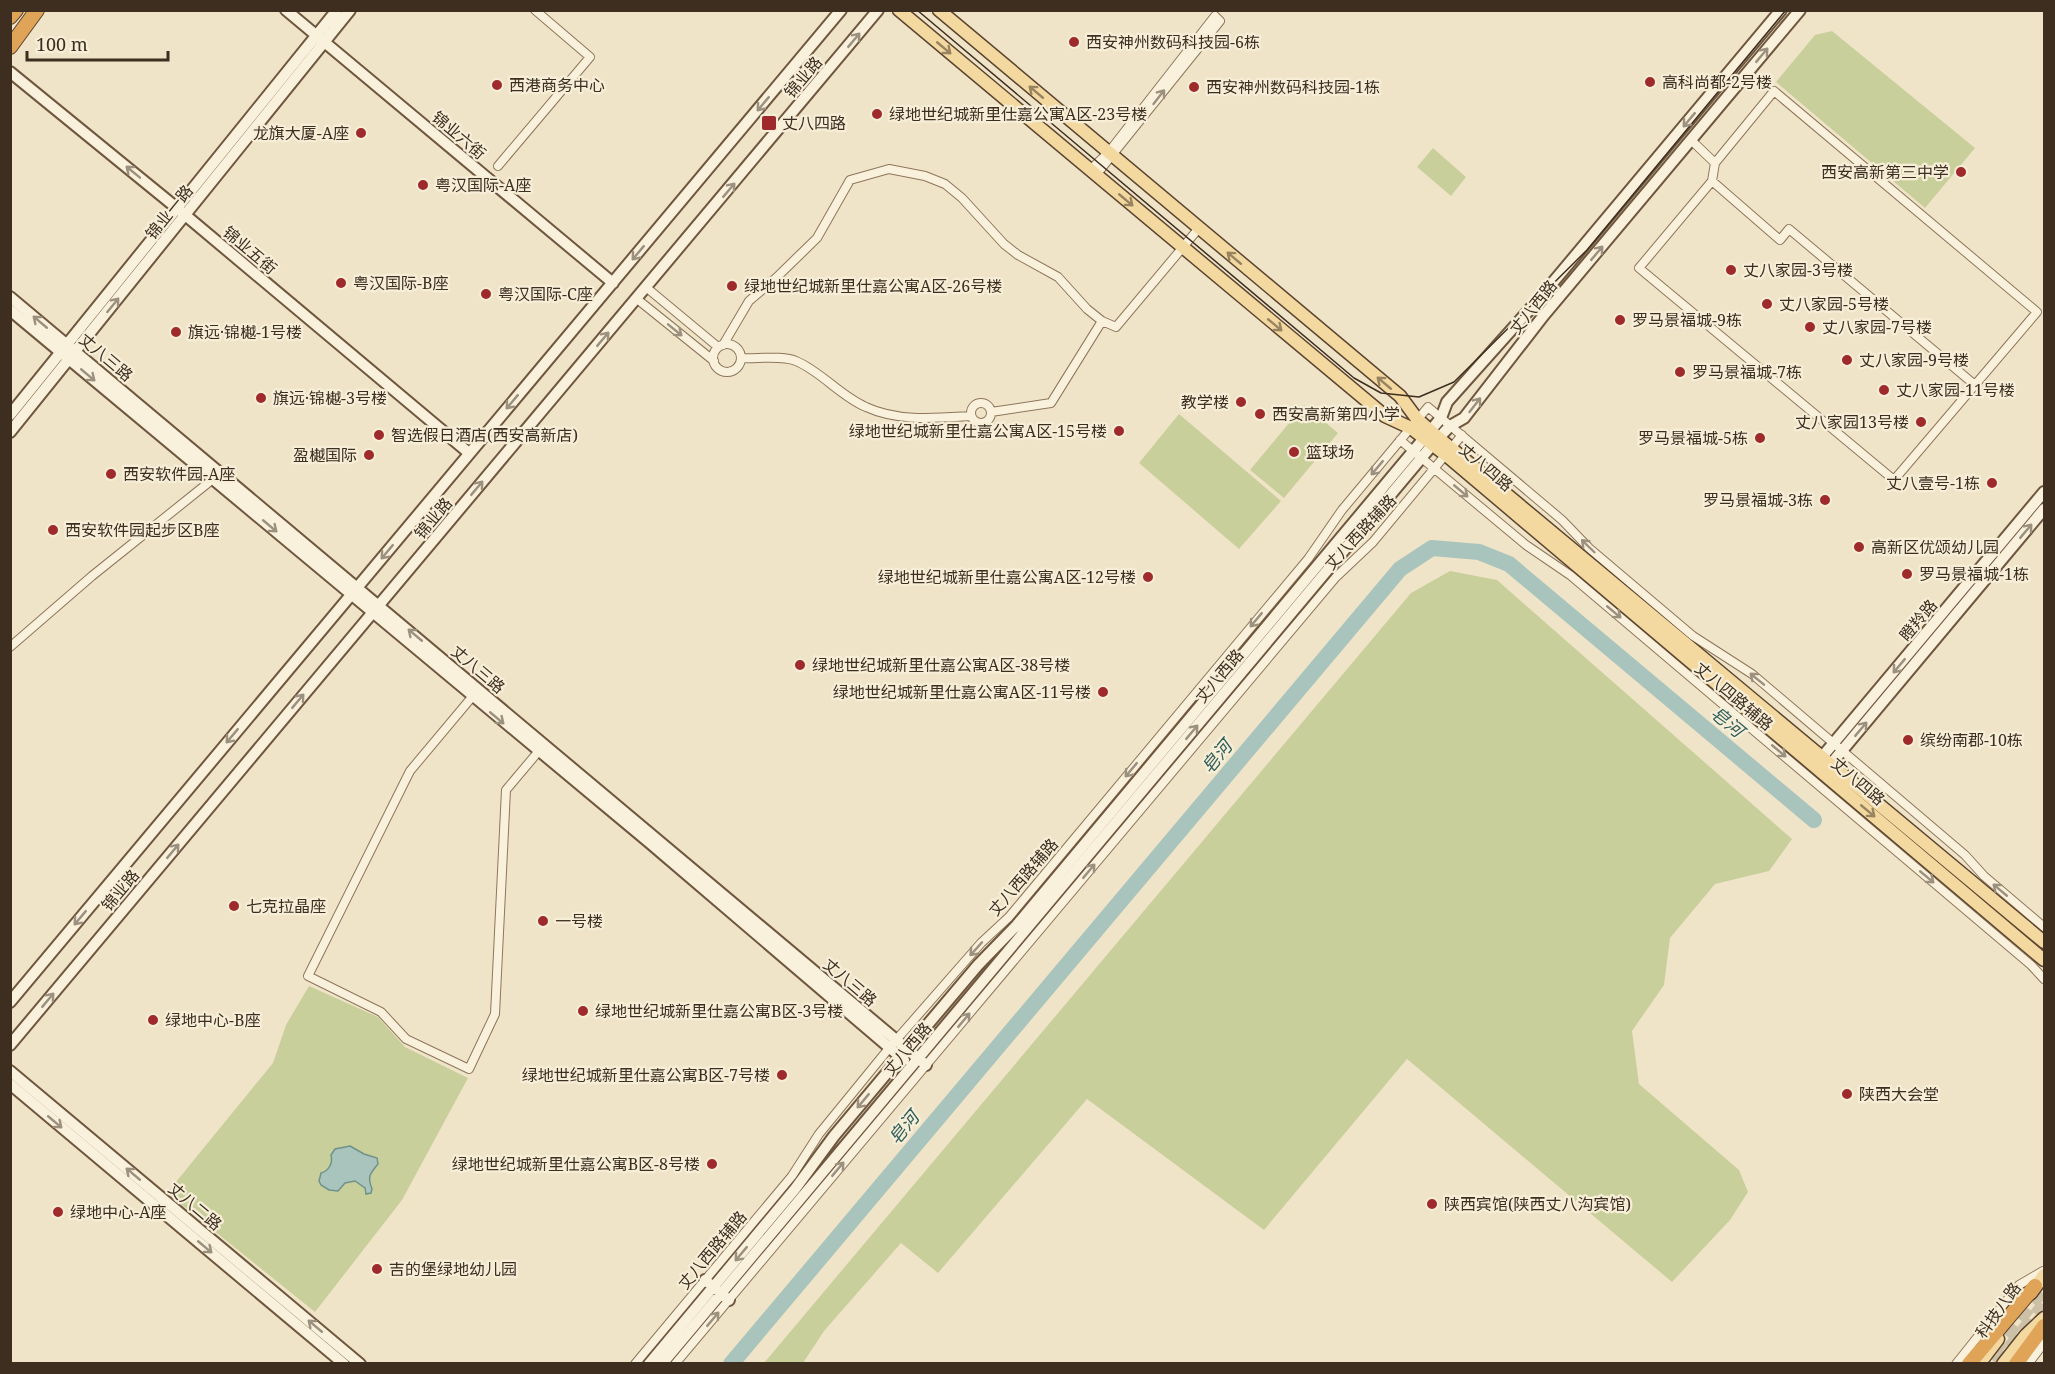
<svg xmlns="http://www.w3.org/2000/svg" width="2055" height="1374" viewBox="0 0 2055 1374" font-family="'Noto Serif','Noto Sans SC',serif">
<rect width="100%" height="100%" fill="#f0e4c8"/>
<path fill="#c9cf9b" d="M1832 31 1975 148 1925 208 1776 82 1815 35Z
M1433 148 1466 177 1451 196 1417 167Z
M1304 405 1338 433 1284 498 1250 470Z
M1179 414 1281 501 1239 549 1139 463Z
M1450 571 1497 580 1792 839 1769 871 1715 884 1670 938 1664 985 1632 1031 1639 1084 1739 1170 1748 1192 1730 1220 1672 1282 1407 1059 1264 1230 1087 1099 938 1273 901 1243 824 1331 803 1363H764L1411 593Z
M309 986 378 1017 405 1047 468 1078 402 1200 315 1312 167 1193 273 1063 286 1025Z"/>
<path fill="#a9c4bc" stroke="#6f938a" stroke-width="1.5" d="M350 1146 364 1154 377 1158 378 1164C370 1174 367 1176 372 1189L371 1193 366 1194 365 1188 355 1181 345 1183 338 1191 329 1190 321 1185 319 1181 321 1173C329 1171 333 1163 331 1155L335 1149Z"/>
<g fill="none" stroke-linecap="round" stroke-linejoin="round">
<path stroke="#a9c4bc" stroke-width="16" d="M731 1364 1400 569 1432 548 1479 552 1509 564 1814 820"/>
<path stroke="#ccc0a6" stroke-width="14" stroke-dasharray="14 7" stroke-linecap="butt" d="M1993 1352 2044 1288
M1997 1364 2044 1305"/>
<g stroke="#8d765c" stroke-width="10">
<path id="street" d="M1691 140 1715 163 1712 181 1780 240 1789 229 1975 385
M498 166 590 57 535 10
M1090 170 1108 153 1215 16 1220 21 1096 175
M1712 181 1639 268 1894 480 2037 312 1774 91 1715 163
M647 288 718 347
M637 299 714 361
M713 358a14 14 0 1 1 28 0a14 14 0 1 1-28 0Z
M723 345 749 301 777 277 817 238 850 180 889 169 925 176 945 184 962 198 1004 244 1018 255 1058 277 1087 309 1102 321 1116 327 1199 228
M741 358C756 359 783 355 796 361 822 372 840 396 866 407 898 422 937 418 971 416
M971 413a10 10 0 1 1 20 0a10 10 0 1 1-20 0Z
M991 412 1051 403 1102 321
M1400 440 1526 545 1570 575 2031 965 2044 979
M10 647 92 576 213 479
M472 697 410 771 308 976 381 1012 406 1039 469 1069 495 1014 506 790 538 752
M635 1364 792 1176 819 1134 890 1047 981 943 1009 917 1308 559 1342 510 1428 407 1562 520 1589 548 1693 636 1752 674 1965 855 1984 876 2044 927
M675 1364 1336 577 1373 542 1462 435
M1956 1364 2019 1285 2043 1271
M2028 1364 2044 1343"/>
</g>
<g stroke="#6f573f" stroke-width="14">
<path id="secondary" d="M286 10 613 283
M10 72 178 209 469 453
M10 297 926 1065
M10 310 650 843 904 1060
M10 415 337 10
M10 432 350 10
M1817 763 2044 492
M1825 771 2044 509
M10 1002 841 10
M10 1045 878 10
M10 1071 360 1364
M10 1084 344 1364
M705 1280 729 1300
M649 1364 795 1189 834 1136 907 1049 978 965 1016 926 1441 418 1447 402 1539 299 1781 10
M662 1364 1433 444 1450 426 1464 418 1544 315 1800 10"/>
</g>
<g stroke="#5b4430" stroke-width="15">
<path id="primary" d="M899 10 1385 416 1411 428 1446 455 2044 960
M939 10 1400 396 1417 419 1440 439 2044 942
M2031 1293 2044 1275
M1979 1364 1998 1339
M2003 1364 2026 1335 2044 1318"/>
</g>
<g stroke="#5b4430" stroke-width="16">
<path id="highway" d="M10 17 16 10
M10 47 37 10
M1969 1364 2035 1286
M2016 1364 2044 1326"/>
</g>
<use href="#street" stroke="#faf1dc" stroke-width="8"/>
<use href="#secondary" stroke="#faf1dc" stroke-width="10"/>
<use href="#primary" stroke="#f3d9a0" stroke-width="12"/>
<use href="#highway" stroke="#e0a458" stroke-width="14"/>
<path stroke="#3d2e20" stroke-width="1.5" d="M917 10 1354 378 1381 393 1419 397 1454 382 1587 250 1786 10"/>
</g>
<defs><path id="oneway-shaft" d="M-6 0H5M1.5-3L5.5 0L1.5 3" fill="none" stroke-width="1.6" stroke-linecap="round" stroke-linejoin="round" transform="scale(1.5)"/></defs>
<g stroke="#9c907e">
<use href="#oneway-shaft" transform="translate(854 40) rotate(-50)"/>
<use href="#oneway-shaft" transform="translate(1762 55) rotate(-50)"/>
<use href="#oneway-shaft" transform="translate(1159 97) rotate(-52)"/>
<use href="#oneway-shaft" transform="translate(763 104) rotate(130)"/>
<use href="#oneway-shaft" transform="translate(1689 120) rotate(130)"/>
<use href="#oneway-shaft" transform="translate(133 172) rotate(-141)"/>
<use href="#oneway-shaft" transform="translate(729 190) rotate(-50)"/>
<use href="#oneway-shaft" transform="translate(638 253) rotate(130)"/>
<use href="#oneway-shaft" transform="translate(1597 253) rotate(-50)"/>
<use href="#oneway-shaft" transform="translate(113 305) rotate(-51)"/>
<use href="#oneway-shaft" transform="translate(40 322) rotate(-140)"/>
<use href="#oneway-shaft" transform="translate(675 330) rotate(39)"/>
<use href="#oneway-shaft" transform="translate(603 339) rotate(-50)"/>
<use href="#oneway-shaft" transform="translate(88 375) rotate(40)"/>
<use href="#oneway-shaft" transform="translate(512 402) rotate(130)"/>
<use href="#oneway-shaft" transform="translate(1475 405) rotate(-52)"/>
<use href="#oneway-shaft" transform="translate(1377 468) rotate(130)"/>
<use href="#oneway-shaft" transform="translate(477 488) rotate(-50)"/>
<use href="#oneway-shaft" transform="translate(1461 491) rotate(40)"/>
<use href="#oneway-shaft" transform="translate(270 526) rotate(40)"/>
<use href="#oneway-shaft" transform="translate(2026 531) rotate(-50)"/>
<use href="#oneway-shaft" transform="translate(1588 546) rotate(-136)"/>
<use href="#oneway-shaft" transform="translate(387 552) rotate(130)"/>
<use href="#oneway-shaft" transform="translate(1614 612) rotate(40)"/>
<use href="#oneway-shaft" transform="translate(1256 620) rotate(130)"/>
<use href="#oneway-shaft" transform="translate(415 635) rotate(-140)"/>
<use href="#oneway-shaft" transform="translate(1899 666) rotate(130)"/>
<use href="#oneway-shaft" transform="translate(1757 679) rotate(-141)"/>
<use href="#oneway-shaft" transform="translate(298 701) rotate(-50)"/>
<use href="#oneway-shaft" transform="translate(497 718) rotate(40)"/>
<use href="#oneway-shaft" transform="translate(1861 729) rotate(-50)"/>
<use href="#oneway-shaft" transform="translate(1192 732) rotate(-50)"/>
<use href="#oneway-shaft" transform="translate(232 736) rotate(130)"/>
<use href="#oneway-shaft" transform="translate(1779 751) rotate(40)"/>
<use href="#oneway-shaft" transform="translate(1131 770) rotate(130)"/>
<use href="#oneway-shaft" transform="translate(173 851) rotate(-50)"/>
<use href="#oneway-shaft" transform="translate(1089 871) rotate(-50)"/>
<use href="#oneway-shaft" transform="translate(1927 877) rotate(40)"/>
<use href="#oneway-shaft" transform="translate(2000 890) rotate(-140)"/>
<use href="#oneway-shaft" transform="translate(80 918) rotate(130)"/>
<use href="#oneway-shaft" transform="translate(976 949) rotate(132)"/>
<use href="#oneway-shaft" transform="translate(48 1000) rotate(-50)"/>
<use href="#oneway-shaft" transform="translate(964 1020) rotate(-50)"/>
<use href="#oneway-shaft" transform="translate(863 1101) rotate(130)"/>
<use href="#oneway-shaft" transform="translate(55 1122) rotate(40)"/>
<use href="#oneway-shaft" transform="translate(838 1169) rotate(-50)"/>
<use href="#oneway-shaft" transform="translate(133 1174) rotate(-140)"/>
<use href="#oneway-shaft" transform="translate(205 1247) rotate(40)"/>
<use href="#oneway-shaft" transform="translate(741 1254) rotate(130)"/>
<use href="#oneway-shaft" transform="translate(713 1319) rotate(-50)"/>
<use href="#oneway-shaft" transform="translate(315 1326) rotate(-140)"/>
</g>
<g stroke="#988460">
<use href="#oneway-shaft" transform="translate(944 48) rotate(40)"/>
<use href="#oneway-shaft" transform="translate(1036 92) rotate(-140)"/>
<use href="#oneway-shaft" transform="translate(1126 200) rotate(40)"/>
<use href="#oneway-shaft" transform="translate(1234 258) rotate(-140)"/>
<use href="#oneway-shaft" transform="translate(1275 325) rotate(40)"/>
<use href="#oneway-shaft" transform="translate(1384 383) rotate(-140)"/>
<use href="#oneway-shaft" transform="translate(1868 811) rotate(40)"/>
</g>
<g fill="#9e2a2b" stroke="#f7eed8" stroke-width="2">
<circle cx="1074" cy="42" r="6"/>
<circle cx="1650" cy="82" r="6"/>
<circle cx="497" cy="85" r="6"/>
<circle cx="1194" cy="87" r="6"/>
<circle cx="877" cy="114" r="6"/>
<rect x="761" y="115" width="16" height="16" rx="3"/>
<circle cx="361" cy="133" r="6"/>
<circle cx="1961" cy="172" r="6"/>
<circle cx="423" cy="185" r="6"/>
<circle cx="1731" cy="270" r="6"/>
<circle cx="341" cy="283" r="6"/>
<circle cx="732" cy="286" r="6"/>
<circle cx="486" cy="294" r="6"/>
<circle cx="1767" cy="304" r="6"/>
<circle cx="1620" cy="320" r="6"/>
<circle cx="1810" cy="327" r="6"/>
<circle cx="176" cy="332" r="6"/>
<circle cx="1847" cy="360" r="6"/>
<circle cx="1680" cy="372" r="6"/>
<circle cx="1884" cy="390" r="6"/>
<circle cx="261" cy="398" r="6"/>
<circle cx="1241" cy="402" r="6"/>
<circle cx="1260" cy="414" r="6"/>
<circle cx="1921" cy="422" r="6"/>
<circle cx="1119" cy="431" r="6"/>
<circle cx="379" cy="435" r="6"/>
<circle cx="1760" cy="438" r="6"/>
<circle cx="1294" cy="452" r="6"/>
<circle cx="369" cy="455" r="6"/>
<circle cx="111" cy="474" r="6"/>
<circle cx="1992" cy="483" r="6"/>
<circle cx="1825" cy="500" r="6"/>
<circle cx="53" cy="530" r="6"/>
<circle cx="1859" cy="547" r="6"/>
<circle cx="1907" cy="574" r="6"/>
<circle cx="1148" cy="577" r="6"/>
<circle cx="800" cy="665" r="6"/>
<circle cx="1103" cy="692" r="6"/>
<circle cx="1908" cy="740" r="6"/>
<circle cx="234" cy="906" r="6"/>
<circle cx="543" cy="921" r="6"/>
<circle cx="583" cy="1011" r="6"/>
<circle cx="153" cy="1020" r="6"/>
<circle cx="782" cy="1075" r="6"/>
<circle cx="1847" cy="1094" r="6"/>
<circle cx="712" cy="1164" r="6"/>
<circle cx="1432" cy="1204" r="6"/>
<circle cx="58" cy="1212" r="6"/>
<circle cx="377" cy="1269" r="6"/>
</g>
<g text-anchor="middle" stroke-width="4.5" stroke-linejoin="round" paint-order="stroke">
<g font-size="16" fill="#3d2e20" stroke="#f7eed8" text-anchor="start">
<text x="1086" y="48">西安神州数码科技园-6栋</text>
<text x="1662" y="88">高科尚都-2号楼</text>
<text x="509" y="91">西港商务中心</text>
<text x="1206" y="93">西安神州数码科技园-1栋</text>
<text x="889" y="120">绿地世纪城新里仕嘉公寓A区-23号楼</text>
<text x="782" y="129">丈八四路</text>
<text x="349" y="139" text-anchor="end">龙旗大厦-A座</text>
<text x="1949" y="178" text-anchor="end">西安高新第三中学</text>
<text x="435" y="191">粤汉国际-A座</text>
<text x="1743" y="276">丈八家园-3号楼</text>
<text x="353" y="289">粤汉国际-B座</text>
<text x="744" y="292">绿地世纪城新里仕嘉公寓A区-26号楼</text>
<text x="498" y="300">粤汉国际-C座</text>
<text x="1779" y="310">丈八家园-5号楼</text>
<text x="1632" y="326">罗马景福城-9栋</text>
<text x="1822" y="333">丈八家园-7号楼</text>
<text x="188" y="338">旗远·锦樾-1号楼</text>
<text x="1859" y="366">丈八家园-9号楼</text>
<text x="1692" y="378">罗马景福城-7栋</text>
<text x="1896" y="396">丈八家园-11号楼</text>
<text x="273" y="404">旗远·锦樾-3号楼</text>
<text x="1229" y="408" text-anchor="end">教学楼</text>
<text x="1272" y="420">西安高新第四小学</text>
<text x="1909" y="428" text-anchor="end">丈八家园13号楼</text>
<text x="1107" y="437" text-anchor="end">绿地世纪城新里仕嘉公寓A区-15号楼</text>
<text x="391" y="441">智选假日酒店(西安高新店)</text>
<text x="1748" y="444" text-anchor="end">罗马景福城-5栋</text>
<text x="1306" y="458">篮球场</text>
<text x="357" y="461" text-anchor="end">盈樾国际</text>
<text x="123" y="480">西安软件园-A座</text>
<text x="1980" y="489" text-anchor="end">丈八壹号-1栋</text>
<text x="1813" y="506" text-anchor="end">罗马景福城-3栋</text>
<text x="65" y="536">西安软件园起步区B座</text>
<text x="1871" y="553">高新区优颂幼儿园</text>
<text x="1919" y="580">罗马景福城-1栋</text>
<text x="1136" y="583" text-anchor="end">绿地世纪城新里仕嘉公寓A区-12号楼</text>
<text x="812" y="671">绿地世纪城新里仕嘉公寓A区-38号楼</text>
<text x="1091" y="698" text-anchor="end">绿地世纪城新里仕嘉公寓A区-11号楼</text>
<text x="1920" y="746">缤纷南郡-10栋</text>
<text x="246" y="912">七克拉晶座</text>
<text x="555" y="927">一号楼</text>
<text x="595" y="1017">绿地世纪城新里仕嘉公寓B区-3号楼</text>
<text x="165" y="1026">绿地中心-B座</text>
<text x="770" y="1081" text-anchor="end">绿地世纪城新里仕嘉公寓B区-7号楼</text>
<text x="1859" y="1100">陕西大会堂</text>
<text x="700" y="1170" text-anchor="end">绿地世纪城新里仕嘉公寓B区-8号楼</text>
<text x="1444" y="1210">陕西宾馆(陕西丈八沟宾馆)</text>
<text x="70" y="1218">绿地中心-A座</text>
<text x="389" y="1275">吉的堡绿地幼儿园</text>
</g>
<g font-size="16" fill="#3d2e20" stroke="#f7eed8">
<text transform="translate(803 77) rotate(-50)" y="6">锦业路</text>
<text transform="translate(459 135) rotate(40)" y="6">锦业六街</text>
<text transform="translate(169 212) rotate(-51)" y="6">锦业一路</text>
<text transform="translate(250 250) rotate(40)" y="6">锦业五街</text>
<text transform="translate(1533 307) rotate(-51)" y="6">丈八西路</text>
<text transform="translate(106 357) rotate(40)" y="6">丈八三路</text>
<text transform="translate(1486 467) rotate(40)" y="6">丈八四路</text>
<text transform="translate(433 518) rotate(-50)" y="6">锦业路</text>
<text transform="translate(1360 532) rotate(-47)" y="6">丈八西路辅路</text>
<text transform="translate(1918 620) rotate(-50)" y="6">瞪羚路</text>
<text transform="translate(478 669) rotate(40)" y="6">丈八三路</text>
<text transform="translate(1219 676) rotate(-50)" y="6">丈八西路</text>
<text transform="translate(1734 696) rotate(40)" y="6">丈八四路辅路</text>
<text transform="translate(1858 781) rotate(40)" y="6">丈八四路</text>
<text transform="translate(1023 877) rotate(-49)" y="6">丈八西路辅路</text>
<text transform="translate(120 890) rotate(-50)" y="6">锦业路</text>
<text transform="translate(850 982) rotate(40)" y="6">丈八三路</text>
<text transform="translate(907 1049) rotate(-50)" y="6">丈八西路</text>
<text transform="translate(195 1206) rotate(40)" y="6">丈八二路</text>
<text transform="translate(712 1250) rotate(-50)" y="6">丈八西路辅路</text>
<text transform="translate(1998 1310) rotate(-54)" y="6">科技八路</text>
</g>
<g font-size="18" font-style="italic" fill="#2f5d5a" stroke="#f7eed8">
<text transform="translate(1727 722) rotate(40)" y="6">皂河</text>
<text transform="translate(1217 757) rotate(-50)" y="6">皂河</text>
<text transform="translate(904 1128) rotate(-50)" y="6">皂河</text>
</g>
</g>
<rect width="2055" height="1374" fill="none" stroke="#3d2e20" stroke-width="24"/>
<path d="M27 51v9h141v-9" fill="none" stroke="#3d2e20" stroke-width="3"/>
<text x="36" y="51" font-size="18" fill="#3d2e20" stroke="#f7eed8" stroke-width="4.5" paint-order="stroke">100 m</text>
</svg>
